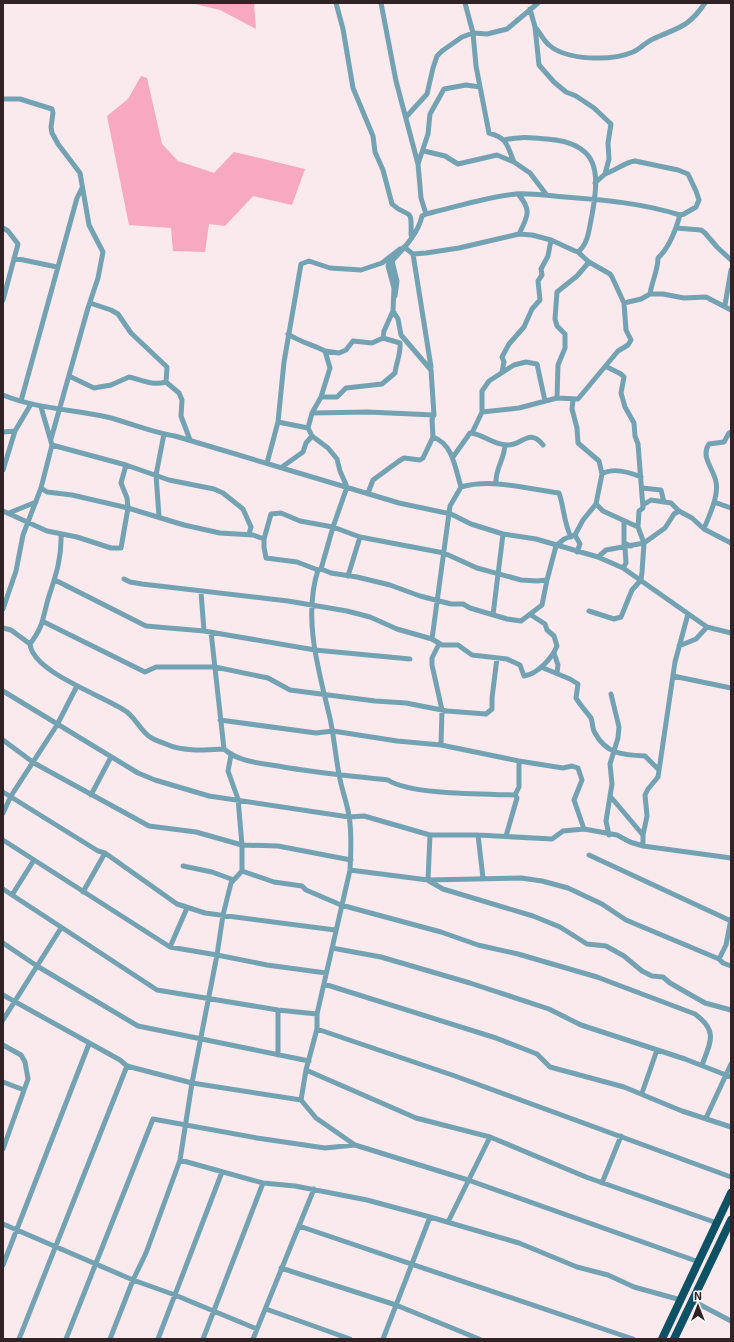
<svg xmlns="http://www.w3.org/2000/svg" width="734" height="1342" viewBox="0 0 734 1342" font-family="'Exo 2',sans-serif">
<rect width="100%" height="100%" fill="#fae9ed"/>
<path fill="#f6a9c0" d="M191 3H254L256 29 220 10Z
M141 76 147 78 162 144 178 161 214 173 234 152 305 169 292 205 253 196 225 226 209 224 205 252 173 251 171 228 129 225 107 116 128 99Z"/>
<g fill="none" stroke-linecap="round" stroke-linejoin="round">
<path stroke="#73a2b3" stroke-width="5" d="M336 3 343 29 353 88 373 136 375 152 383 170 392 204C409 220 412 204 411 235
M381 3 396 81 418 164 421 198 426 214
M465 3 473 33 476 66 489 133C508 138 507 146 514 162
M530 9 535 27 539 65 554 82 566 92 576 96 594 108 611 124 608 143 609 159 605 174 595 183
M536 28C540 33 544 41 549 45 567 61 612 61 633 52 640 49 646 42 653 39 679 27 688 28 705 3
M3 99H20L52 109 53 113 51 127 52 133 58 144 80 173 89 225 103 252 98 278 88 308 51 439
M406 117 427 94 433 68 437 56 442 51 462 37 473 33 487 34 507 29 538 3
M424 151 445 156 458 164 497 155 514 162 530 173 546 194
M418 164 428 134 430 114 444 89 466 85 480 87
M518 194C532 210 528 216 519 234
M3 228 8 231 18 244 3 300
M676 228 701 230 705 233 717 247 731 260
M404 247 413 254 426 253 459 248 519 234 532 235 551 240 575 251 578 252C589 243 589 228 592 215 600 171 599 143 547 139 530 138 521 136 504 140
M413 254 431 367
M14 258 57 267
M391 258 388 266 394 288 393 311 398 319 401 335 431 370 434 415
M650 294C652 281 658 270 658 258 669 248 676 229 680 215
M395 296 397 281 392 261C404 248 418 234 422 216L426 214C456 207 486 197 516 194 533 193 549 196 565 197 605 200 641 203 680 215L684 214 696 207 699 200 696 191 688 174 678 170 635 161C625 162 615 171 605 174
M90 303 111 310 118 314 131 333 167 367 166 382 179 393 182 400 181 416 190 440
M624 303 641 299 650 294H663L684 298 706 297 731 310
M725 305 731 270
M393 311 384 331 383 338 400 343C401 354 396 363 395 373L382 384 346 388 337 397H321L312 413 308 428 312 436 328 448 337 459 340 471 347 487 333 527 321 569 318 570C303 617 318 668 329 714 334 734 335 754 339 774 341 788 347 802 349 816 352 833 351 853 350 870L317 1014V1029L306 1070 301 1100 316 1118 355 1145 468 1180 699 1262
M288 334C300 342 313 345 325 351L330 368 321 397
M325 351 339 353 346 350 353 341 372 343 383 338
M502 372 504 362 502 357 509 344 524 327 532 309 540 300 538 281 542 275 541 269 548 256 551 240
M69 376 94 388 111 385 129 377C142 380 152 386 166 382
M3 395C37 409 72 409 107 417 130 423 152 432 175 436L399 503 451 514 471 524 503 534 536 539 598 557 623 568 707 627 731 633
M557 398 558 365 565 348V334L557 326 555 319 557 292 577 276 589 262
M21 401 77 198 82 188
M482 412V391L489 381 514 365 526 362 537 364 545 401
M312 413 368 412 434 415 432 419 433 437 423 458 420 460 404 458 399 461 373 480 368 493
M278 422 308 428
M3 432 15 431
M472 433 482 412 519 408 557 398 578 399 618 351 628 345 631 340 626 330 624 303 612 277 610 274 589 262 578 252
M433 437C453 444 455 468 461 487
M52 445 126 465 169 480 214 489 223 493 243 509 251 527 249 534
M453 457 470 433C483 434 493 445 507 445 522 446 529 427 543 445
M267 463 278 422 284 362 301 264 309 261 330 268 361 270 382 263 400 249
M282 467 303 452 306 443 312 436
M3 470 15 431 31 404
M602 474C613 467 629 472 641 477
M496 484C495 468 504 461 505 445
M41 488 47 492 72 495 128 508 184 525 220 533 253 535 264 539V547L266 558 297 562 318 570
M642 488 661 490 664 502
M714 502 731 508
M596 504 603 511 638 527
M643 505 651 500 671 503 679 511 692 518 704 529 731 543
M3 511 47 531 77 537 111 548H121L128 508 127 498 121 483 126 465
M9 513 36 502
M159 516 156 475 164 434
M624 522V543L631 546
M704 529C709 515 719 497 716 482 714 469 700 457 709 444L724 442 729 433 731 432
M575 535 580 544 577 552
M264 539 271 514 281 513 300 521 333 527 360 537 444 553 477 568 521 580 537 581 547 580 556 546 564 539 575 535 583 520 596 504 602 474 599 461 578 443 577 428 572 409 573 400
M598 557 606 550 644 543 665 528 674 514 679 511
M623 568 626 563 625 548
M321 569 331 573 357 577 390 585 420 596 451 604H463L470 608 507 619 521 621 542 605 547 580
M348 576 360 537
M124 579 130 582 142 584 288 601 347 611 370 617 397 629 432 639 442 645H458L472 655 507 659 520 665 524 676C538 674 552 658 557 646L554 636 547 630 545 624 531 615
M55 580 146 626 204 631 315 650 410 659
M201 592 204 631
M3 609 16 571 23 535 41 488 52 445 41 407
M589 611 614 619 621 617 632 590 641 580 642 572 644 543 638 527 639 511 643 508 638 444 635 436 634 423 625 407 621 393 624 377 621 374 607 367
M493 615 503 534
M44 622 145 672 156 667H215L268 678 290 690 375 701 406 703 447 711 486 714 492 709V698L497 658
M3 628 11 630 30 644C33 673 105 696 127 712 136 719 141 731 150 737 154 740 161 742 166 744 183 752 205 750 224 749 239 762 259 763 278 766 315 773 351 776 388 780 410 795 486 794 515 795L519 787V761
M211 632 224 749
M432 639 450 506 461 487C492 478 528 489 559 493 564 507 564 524 571 537
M30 644C45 624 42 618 49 596 56 575 62 557 61 534
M439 644 432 658V665L442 710 441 745
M679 646 696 639 707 627
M554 653 558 665 557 673
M541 667 570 679 578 684 576 698C580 705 586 711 591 718 593 723 592 729 595 733 606 754 623 755 645 756L659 770
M673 676 731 688
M3 691 138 773 155 780 209 796 349 817 364 816 430 835H478L552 839 563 831 584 829 617 835 630 842 643 846 731 858
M220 720 316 733 333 731 397 741 441 745 519 761 563 768 572 766 578 768 582 780 574 800 584 829
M3 740 34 763 149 826 196 832 242 845 278 846 351 860
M3 792 98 851 105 853 177 904 205 913 335 930
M91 795 111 757
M610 796 643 835V846
M3 813 11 796 57 725 77 686
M478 835 483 878
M609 835 606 821 612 784 610 764 618 738 619 727 611 694
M643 835 647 816 645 795 648 789 658 777 675 662 688 614
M506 836 517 798 515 795
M3 840 170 947 217 955 267 965 326 973
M589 855 731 921
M183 866 212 872 234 880
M350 870 428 880 521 878 542 881 568 888 602 904 626 920 719 959
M242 871 274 882 302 886 306 890 341 905 441 932 478 945 518 954 597 977 695 1014C718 1031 711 1041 702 1065
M428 880 430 835
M429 881 443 889 533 916 560 927 587 944 606 946 624 956 642 971 652 976 663 977 670 983 705 1003 731 1010
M3 889 157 990 278 1010 317 1014
M83 892 105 853
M12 895 34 860
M731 919 726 945 719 959 723 963 731 966
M3 943 37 966 138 1026 309 1061
M170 947 187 908
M332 948 381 957 470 983 549 1009 581 1025 685 1059 731 1077
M324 984 496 1038 537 1054 550 1067 624 1087 682 1111 731 1127
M3 995 120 1060 127 1066 192 1083 301 1100
M278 1010V1055
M3 1020 61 928
M317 1029 455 1076 731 1177
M3 1045 21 1055 25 1062 28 1079 3 1149
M306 1070 416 1118 490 1137 586 1177 717 1223
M3 1082 24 1090
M642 1093 657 1050
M706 1118 731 1064
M180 1160 263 1183 295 1186 367 1200 430 1217 519 1243 577 1267 608 1275 634 1287 681 1300
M602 1183 621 1136
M448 1222 490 1137
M3 1224 133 1280 175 1295 257 1329
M299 1226 633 1339
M3 1265 89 1044
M281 1268 396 1305 479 1339
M693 1301 731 1321
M266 1309 350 1339
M19 1339 127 1066
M66 1339 153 1119 257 1138 325 1148 355 1145
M110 1339 133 1280 146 1253 180 1160 192 1083 217 955 223 915 231 883 242 871V845L238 799 228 771 231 755
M158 1339 222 1172
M203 1339 263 1183
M253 1339 314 1189
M383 1339 430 1217"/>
<path stroke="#0e5164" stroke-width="8" d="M662 1339 731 1193
M674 1339 731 1220"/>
</g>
<rect width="734" height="1342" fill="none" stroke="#312226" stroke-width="8"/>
<g transform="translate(698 1306)" stroke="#fbfbfb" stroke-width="3" paint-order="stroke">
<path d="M0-3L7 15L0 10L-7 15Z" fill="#312226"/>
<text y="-6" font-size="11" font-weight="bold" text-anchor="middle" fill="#312226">N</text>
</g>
</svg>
